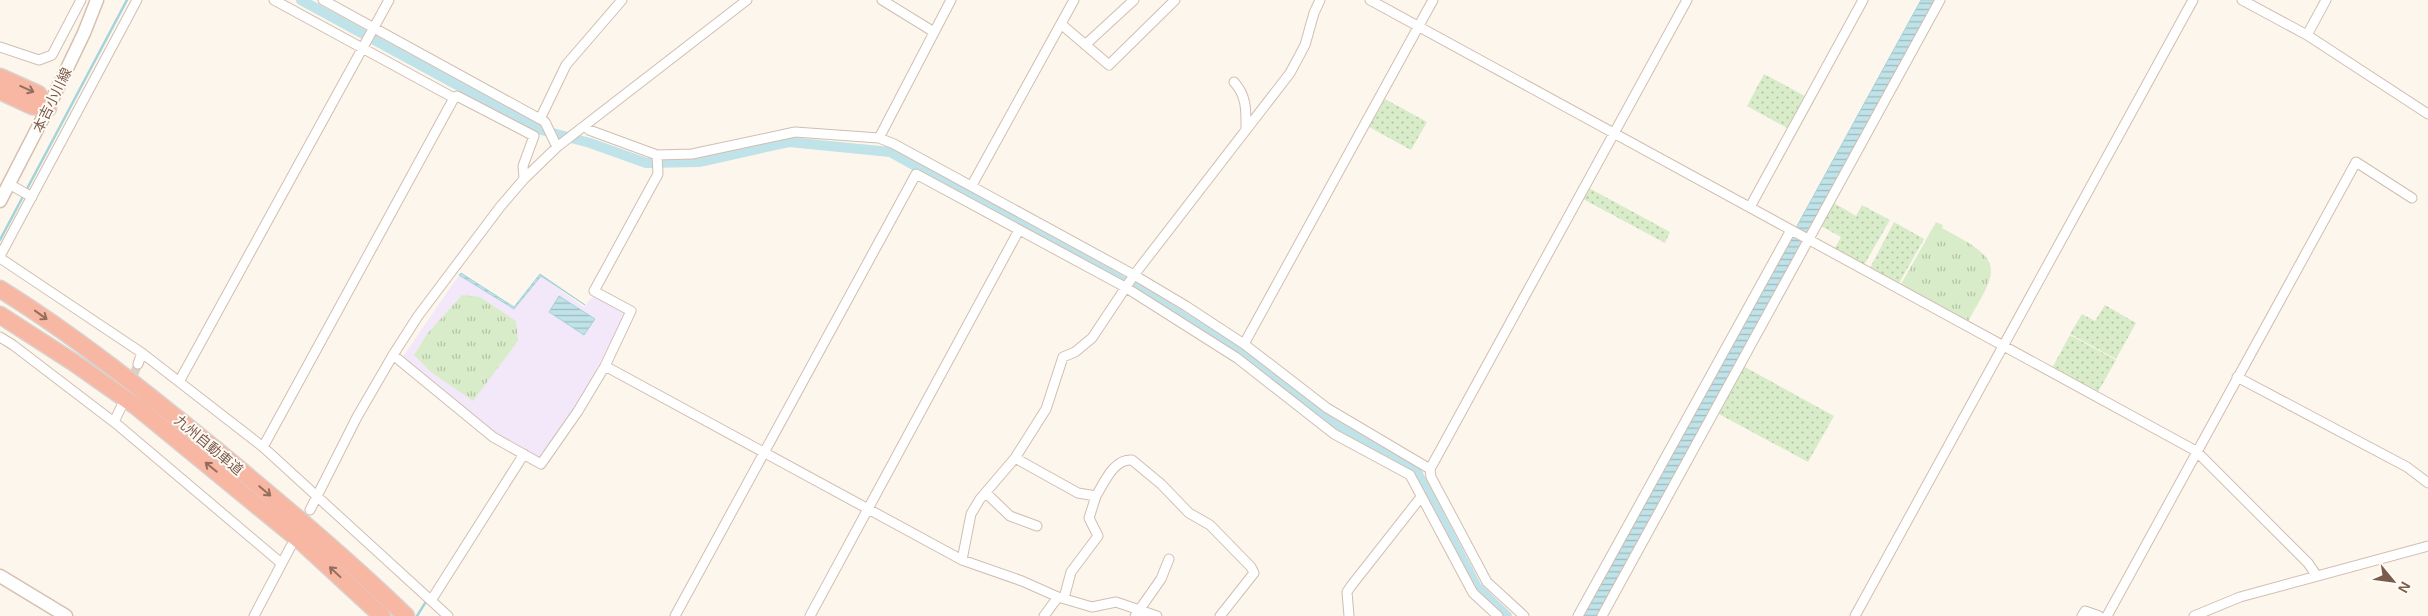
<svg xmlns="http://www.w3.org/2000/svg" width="2428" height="616" viewBox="0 0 2428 616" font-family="Helvetica,'Noto Sans JP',sans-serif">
<defs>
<pattern id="grass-dots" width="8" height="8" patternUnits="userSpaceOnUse" patternTransform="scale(1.25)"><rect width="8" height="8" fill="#d8ecc9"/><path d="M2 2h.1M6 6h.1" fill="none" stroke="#b4c2a5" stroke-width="1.8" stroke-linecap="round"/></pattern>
<pattern id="park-tufts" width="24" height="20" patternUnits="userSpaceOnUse" patternTransform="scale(1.25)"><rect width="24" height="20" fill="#d8ecc9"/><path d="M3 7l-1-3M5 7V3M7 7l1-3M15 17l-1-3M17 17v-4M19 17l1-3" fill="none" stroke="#b4c2a5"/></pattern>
<pattern id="water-rules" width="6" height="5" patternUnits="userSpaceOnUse" patternTransform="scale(1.25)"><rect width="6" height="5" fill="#bfe3e8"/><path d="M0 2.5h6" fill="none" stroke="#a0bbbe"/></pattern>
</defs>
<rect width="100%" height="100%" fill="#fdf6ec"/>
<path fill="#f3e8fa" d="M459 275 514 309 541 276 584 307 594 295 626 312 576 409 541 457 538 458 496 435 402 358Z"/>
<path fill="url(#grass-dots)" d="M1764 74 1805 96 1787 128 1747 106Z
M1385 99 1427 122 1411 150 1369 127Z
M1589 188 1670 232 1665 243 1583 199Z
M1834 203 1856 216 1862 205 1890 220 1864 265 1834 250 1841 237 1821 226Z
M1894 222 1924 239 1898 285 1870 268Z
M2105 305 2136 323 2116 359 2070 334 2082 314 2095 321Z
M2070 335 2116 360 2098 392 2052 368Z
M1743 366 1834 416 1808 462 1717 413Z"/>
<path fill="url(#park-tufts)" d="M1936 222 1943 225 1942 228C2004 261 2001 265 1967 323L1900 286Z
M462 295 480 297 516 321 518 341 473 401 431 372 414 355 427 334Z"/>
<path fill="url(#water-rules)" stroke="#a5d3da" d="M1921 0H1937L1598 616H1583Z
M461 273 514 307 540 274 585 305 541 276 514 309 459 275Z
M559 296 595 319 584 335 549 312Z"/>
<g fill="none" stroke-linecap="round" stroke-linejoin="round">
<path stroke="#a5d3da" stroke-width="2.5" d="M0 240 127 0
M417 616 427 600"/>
<path stroke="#bfe3e8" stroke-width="10" d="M301 0 538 129 590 143 646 163 699 162 789 142 890 152 1143 292 1242 353 1330 422 1417 472 1477 587 1507 616"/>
<path stroke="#dcd0c4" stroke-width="9" stroke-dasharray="9 4.5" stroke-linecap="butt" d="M123 401 138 364"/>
<g stroke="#d1beb0" stroke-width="11">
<path id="street" d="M274 0 454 98 457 96 534 136 523 166 524 179
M323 0 540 119 545 122 557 147
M882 0 934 32
M1370 0 2196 451 2308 563 2317 576
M2242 0 2307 35 2428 114
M1061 24 1109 65 1175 0
M2307 35 2326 0
M1085 45 1134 0
M0 47 39 60 52 55 81 0
M1234 82C1247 96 1246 111 1246 129
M540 119 566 65 622 0
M589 130 657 155 692 154 795 132 879 138 894 144 1134 275 1186 306 1244 344 1327 408 1430 469
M879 138 951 0
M9 184 32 197
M972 185 1074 0
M1750 207 1863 0
M0 256 137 0
M0 258 142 353 263 447 448 616
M0 337 13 345 119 426 281 563
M1244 344 1433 0
M393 355 493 437 541 464 578 411 605 366 631 311 594 291 658 174 657 155
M138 364 142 353
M605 366 962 560 1022 581 1058 597 1092 607 1116 602 1157 616
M2237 377 2407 467 2428 483
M180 380 389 0
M114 422 122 405
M263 447 454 98
M1015 458 1078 493 1096 496C1104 483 1114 458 1132 460L1161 484 1189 513 1210 525 1251 567 1254 573 1220 616
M986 493 1010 516 1037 526
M310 510 357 417 393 355 418 316 500 207 524 179 557 147 747 0
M962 560 971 514 980 499 1015 458 1046 409 1063 357 1075 352 1092 338 1134 275 1290 73 1305 45 1314 13 1320 0
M1064 598 1071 572 1098 536 1089 518 1096 496
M432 599 524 454
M254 616 291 546
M675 616 916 174 1125 287 1237 358 1334 434 1410 475 1473 593 1498 616
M810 616 1019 230
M1044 616 1058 597
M1135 616 1161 579 1169 559
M1349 616 1347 592 1351 586 1421 497
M1524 616 1487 582 1431 477 1430 469 1687 0
M1578 616 1791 230
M1602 616 1940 0
M1855 616 2193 0
M2082 616 2085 611 2099 616
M2107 616 2356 162 2412 198
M2194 616 2240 597 2428 546"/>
</g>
<g stroke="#d6c0b0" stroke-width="15">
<path id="secondary" d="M0 201 48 108 84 33 97 0
M0 576 66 616"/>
</g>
<g stroke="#dad1cd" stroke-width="19">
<path id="highway" d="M0 77 38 94 48 108
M0 91 32 106 48 108
M0 289C76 336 146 393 215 449 280 503 345 557 406 616
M0 315 73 362 137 407 304 544 382 616"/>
</g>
<use href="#street" stroke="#fff" stroke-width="9"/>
<use href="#secondary" stroke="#fff" stroke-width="12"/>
<use href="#highway" stroke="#f7b7a3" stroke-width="16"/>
</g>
<defs><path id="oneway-shaft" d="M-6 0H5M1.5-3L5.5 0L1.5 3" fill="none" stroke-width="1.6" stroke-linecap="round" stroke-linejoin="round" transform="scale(1.25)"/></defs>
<g stroke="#936e5e">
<use href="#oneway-shaft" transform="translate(27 89) rotate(24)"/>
<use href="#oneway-shaft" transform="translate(41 315) rotate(36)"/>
<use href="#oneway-shaft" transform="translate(211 467) rotate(-141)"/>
<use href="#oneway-shaft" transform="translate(265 491) rotate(40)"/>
<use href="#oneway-shaft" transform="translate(335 572) rotate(-137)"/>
</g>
<g text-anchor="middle" stroke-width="4" stroke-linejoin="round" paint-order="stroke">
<g font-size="14" fill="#7a5c4d" stroke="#fffaf3">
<text transform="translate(52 100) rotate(-64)" y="5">本吉小川線</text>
<text transform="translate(209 445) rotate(40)" y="5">九州自動車道</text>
</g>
</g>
<g transform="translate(2393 581) rotate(119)" stroke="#fffaf3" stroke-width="4" paint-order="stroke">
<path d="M0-4L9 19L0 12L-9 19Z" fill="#7a5c4d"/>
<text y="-8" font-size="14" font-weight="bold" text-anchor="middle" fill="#7a5c4d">N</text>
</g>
</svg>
